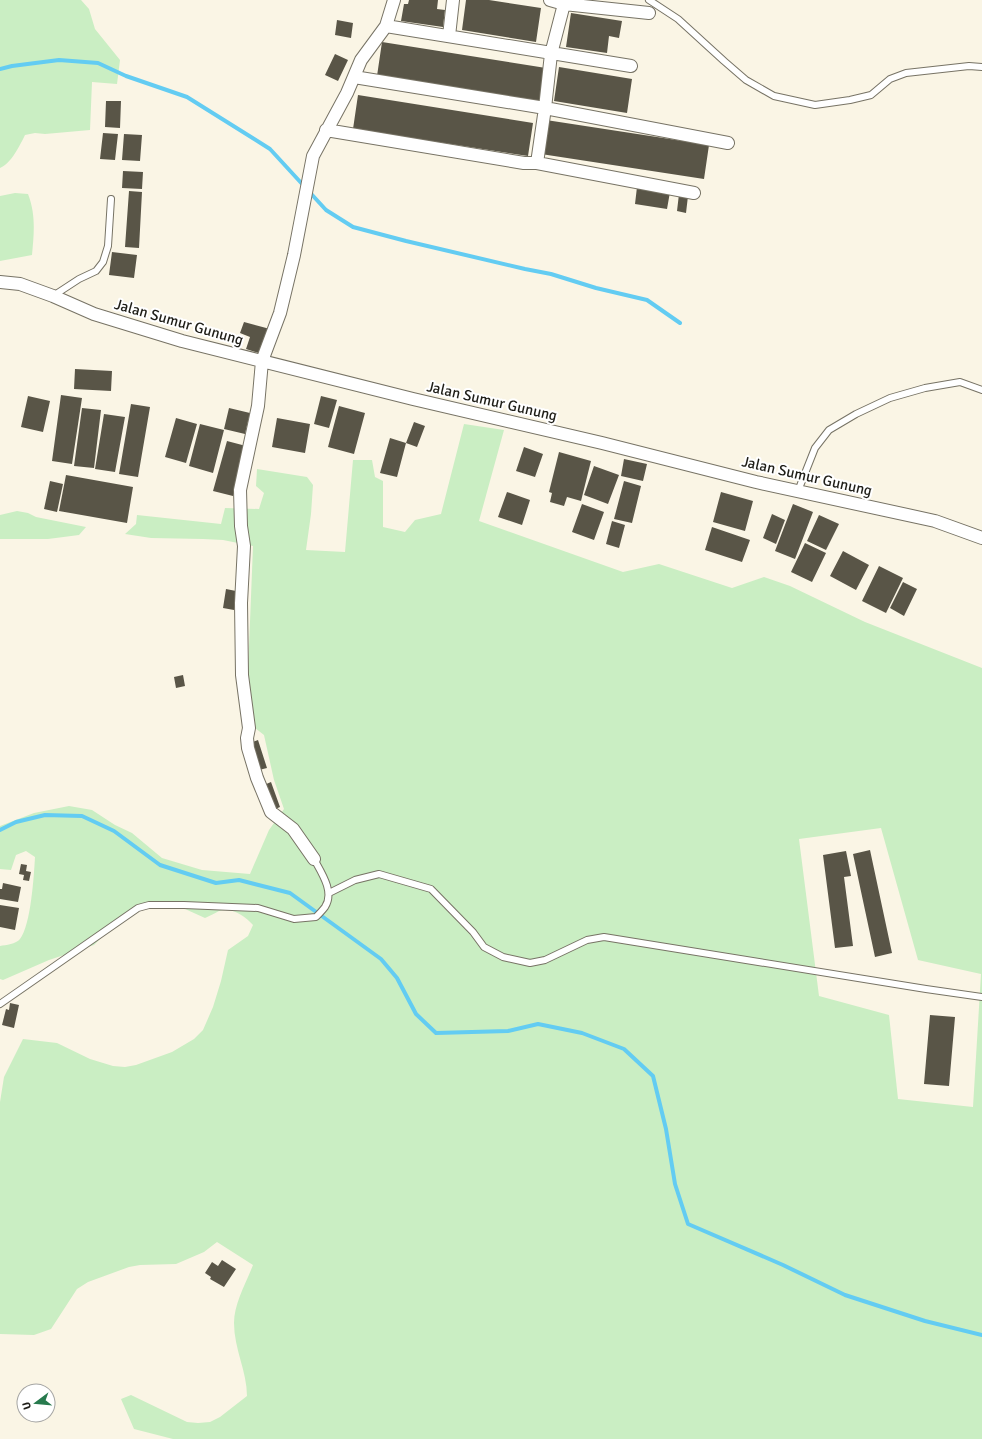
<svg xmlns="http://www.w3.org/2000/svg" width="982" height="1439" viewBox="0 0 982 1439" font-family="Signika,sans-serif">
<rect width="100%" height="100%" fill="#faf5e5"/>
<path fill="#caeec3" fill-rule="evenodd" d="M0 0H81L89 9 95 29 120 60 117 84 92 82 90 130 45 134 35 133 25 135C20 145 11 164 0 168Z
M15 193 28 194C36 215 34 233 32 255L0 261V196Z
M464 424 504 430 479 521 623 572 659 564 732 588 764 577 790 586 865 622 982 668V1439H173L134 1429 121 1399 131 1395 187 1422 198 1423 210 1422 220 1417 247 1396C247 1371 234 1349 234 1323 234 1304 246 1283 253 1265L217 1242 204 1252 176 1264 140 1265 129 1267 88 1282 77 1289 51 1329 34 1335 0 1334V1102L4 1077 23 1039 57 1043 90 1059 113 1066 125 1067 136 1065 172 1052 194 1039 203 1030 213 1007 221 981 228 950 248 936 253 925C245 916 232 907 219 911 215 913 210 916 205 918L174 904 141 909 102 937 94 945 49 960 3 980 0 979V946C6 945 16 944 20 939 31 925 34 875 35 857L26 851 16 855 11 870 0 869V826L34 813 69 806 92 810 115 825 132 833 162 858 202 870 250 874 269 830 284 809 274 780 264 735 255 728 248 672 253 546 223 540 203 539 151 538 125 534 136 524 137 515 221 524 225 508 259 509 264 493 256 486 257 469 307 477 313 485 311 514 306 550 345 552 353 460H372L375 477 383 481V527L405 532 415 520 441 514ZM881 828 918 960 981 974 973 1107 898 1099 889 1015 819 996 799 839Z
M17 511 28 513 36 517 86 527 79 535 48 539H0V515Z"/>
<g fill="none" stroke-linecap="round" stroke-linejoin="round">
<path stroke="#63ccf2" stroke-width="4" d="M0 69 12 66 59 60 98 63 126 76 187 97 270 149 326 210 353 227 406 241 525 269 551 274 596 288 647 300 680 323
M0 830 16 822 45 815 82 816 114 831 160 865 216 883 239 880 290 893 381 959 397 978 416 1014 436 1033 508 1031 538 1024 582 1033 624 1049 653 1076 666 1129 675 1184 688 1224 783 1265 845 1295 925 1321 982 1335"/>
</g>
<path fill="#595547" d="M409 0H438L437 9 445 10 443 27 401 21 404 4H408Z
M466 0H489L541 8 536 42 462 30Z
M571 13 622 21 619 38 609 36 607 53 566 47Z
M337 20 353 23 351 38 335 35Z
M382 42 546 68 541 102 377 76Z
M335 54 348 60 338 81 325 75Z
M559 67 632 79 627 113 554 101Z
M358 95 533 123 528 156 353 129Z
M106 101H121L120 128 105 127Z
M546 120 709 145 704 179 541 154Z
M103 133 118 134 115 160 100 159Z
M124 134 142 135 140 161 122 160Z
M123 171 143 172 142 189 122 188Z
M637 187 670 192 667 209 635 204Z
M129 191 142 192 139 248 125 247Z
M679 194 688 196 686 213 677 211Z
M112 252 137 255 134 278 109 275Z
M244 322 270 329 262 354 246 349 250 337 240 333Z
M75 369 112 371 111 391 74 389Z
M61 395 82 398 72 464 52 461Z
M28 396 50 401 43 432 21 427Z
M321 396 337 400 329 428 314 424Z
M131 404 150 407 138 477 119 474Z
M339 406 365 413 354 454 328 447Z
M82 408 101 410 94 468 74 466Z
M229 408 250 413 245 434 224 429Z
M104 414 125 417 115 472 95 469Z
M176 418 197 424 186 463 165 457Z
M277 418 310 424 305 453 272 447Z
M414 422 425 426 417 447 406 443Z
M200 424 224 430 213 473 189 466Z
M390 438 406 443 397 477 380 473Z
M227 441 246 446 233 496 213 491Z
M524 447 543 454 535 477 516 471Z
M559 452 591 461 581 501 567 497 564 506 550 502 552 493 549 492Z
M624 459 647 464 643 481 621 476Z
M594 466 619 475 608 504 584 495Z
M66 475 133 487 127 523 59 511Z
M50 481 63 484 57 512 44 509Z
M624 481 641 486 632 523 614 519Z
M507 492 530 500 522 525 498 517Z
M721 492 753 501 745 531 713 522Z
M582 504 604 512 594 540 572 532Z
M793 504 813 512 795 559 775 551Z
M772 514 785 520 776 544 763 538Z
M819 515 839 524 826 550 807 541Z
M612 521 625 525 619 548 606 544Z
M712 527 750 540 742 562 705 550Z
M805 543 826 553 812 582 791 572Z
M843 551 869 565 856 590 830 576Z
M879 566 903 578 886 613 862 601Z
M903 582 917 589 904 616 890 608Z
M226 589 236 591 234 610 223 608Z
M183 675 185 686 176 688 174 677Z
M258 740 267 768 259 770 250 743Z
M271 782 280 807 273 810 264 785Z
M870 850 892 953 875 957 853 854Z
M846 851 851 876 844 877 853 946 835 948 823 855Z
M21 864 27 865 26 871 31 872 29 881 23 880 24 875 19 874Z
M3 883 21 887 18 902 0 899V889H2Z
M0 905 19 908 15 930 0 927Z
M10 1003 19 1005 14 1028 2 1025 6 1009 9 1010Z
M930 1015 955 1017 949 1086 924 1084Z
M222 1260 236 1269 224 1287 210 1279 211 1277 205 1273 212 1262 218 1266Z"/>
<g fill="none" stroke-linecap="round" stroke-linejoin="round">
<g stroke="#777365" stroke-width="8">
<path id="service" d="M649 0 678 19 724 61 746 80 774 96 815 105 850 100 871 95 890 79 906 73 969 66 982 67
M53 296 79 279 96 271 103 262 108 246 111 199
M798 491 815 448 829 430 856 414 890 398 925 388 960 382 982 390
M329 893 355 880 379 874 431 889 473 932 484 947 503 957 530 963 545 960 587 940 604 937 926 989 982 997
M0 1004 138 908 149 905H184L258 908 294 919 316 917C319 914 322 911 325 907 335 892 321 872 314 859"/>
</g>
<g stroke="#777365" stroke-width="14">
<path id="minor" d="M550 0 564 4 649 13
M386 26 631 66
M449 36 453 0
M354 77 545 108 728 143
M326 130 524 163H537L694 193
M537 163 545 108 551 54 564 4
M0 282 20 284 53 296 94 314 182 341 413 399 602 443 756 482 935 521 982 538
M314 859 293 829 271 812 257 778 248 748 247 738 249 728 242 675 241 603 244 546 241 526 240 490 258 406 262 361 280 313 294 255 313 156 347 93 361 60 386 26 394 0"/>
</g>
<use href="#service" stroke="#fff" stroke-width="6"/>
<use href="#minor" stroke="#fff" stroke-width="12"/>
</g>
<g text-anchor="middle" stroke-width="4" stroke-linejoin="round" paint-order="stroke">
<g font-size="15" fill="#1f1e18" stroke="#fff">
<text transform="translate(179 322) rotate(16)" y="5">Jalan Sumur Gunung</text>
<text transform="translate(492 401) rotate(13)" y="5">Jalan Sumur Gunung</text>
<text transform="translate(807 476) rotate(13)" y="5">Jalan Sumur Gunung</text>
</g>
</g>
<g transform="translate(36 1403) rotate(254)"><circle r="19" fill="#ffffff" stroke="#a5a5a3"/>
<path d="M0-3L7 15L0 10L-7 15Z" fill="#277a4d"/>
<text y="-6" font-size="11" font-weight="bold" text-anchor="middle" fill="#1f1e18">U</text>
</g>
</svg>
